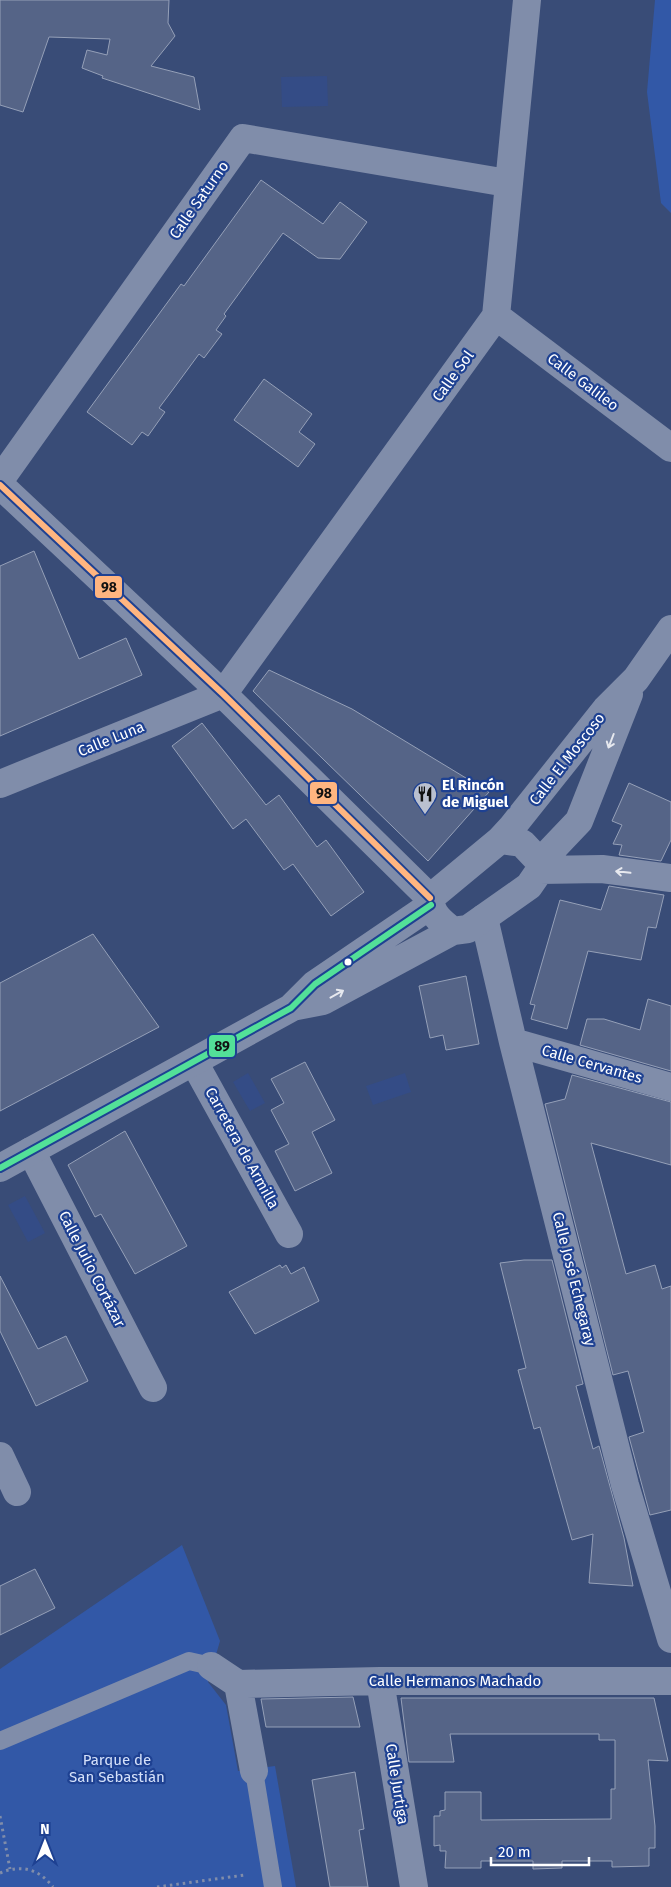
<svg xmlns="http://www.w3.org/2000/svg" width="671" height="1887" viewBox="0 0 671 1887" font-family="'Fira Sans',sans-serif">
<rect width="100%" height="100%" fill="#394c77"/>
<path fill="#3258a7" d="M655 0H671V213L661 203 647 92Z
M182 1545 220 1641 208 1682 226 1705 238 1771 275 1766 296 1887H0V1669Z"/>
<path fill="#344c86" d="M327 76 328 106 282 107 281 77Z
M248 1073 265 1103 250 1111 233 1082Z
M405 1073 411 1092 373 1105 366 1086Z
M25 1196 45 1233 28 1242 8 1205Z"/>
<path fill="#556487" stroke="#95a0b8" d="M0 0H169L168 23 175 36 151 66 194 77 200 110 102 78 103 76 82 68 87 50 107 55 110 39 49 37 23 112 0 105Z
M261 180 323 224 340 202 367 222 340 259 318 258 283 233 224 314 226 316 216 330 222 334 204 358 199 354 174 388 159 408 165 412 148 436 142 432 132 445 87 412 181 284 184 286Z
M264 379 312 414 299 432 315 444 298 467 234 420Z
M34 551 79 659 126 638 142 675 0 736V566Z
M269 670 352 709 489 792 428 861 253 691Z
M202 723 266 805 279 795 317 847 326 840 364 892 331 916 293 864 284 870 246 819 233 829 172 746Z
M629 783 671 802V840L661 861 619 855 622 845 613 844 622 825 612 821Z
M609 886 664 895 656 928 648 927 641 960 588 951 567 1029 531 1019 535 1005 530 1004 560 900 601 910Z
M93 934 159 1027 0 1111V983Z
M466 976 479 1044 446 1050 443 1035 430 1038 419 986Z
M648 999 671 1006V1071L580 1045 587 1019H604L640 1030Z
M305 1062 335 1120 312 1132 332 1173 295 1191 275 1151 289 1144 271 1110 284 1103 271 1079Z
M572 1075 671 1102V1165L591 1143 626 1274 655 1265 662 1289 671 1286V1510L650 1515 629 1437 644 1432 628 1371 613 1375 545 1104 565 1099Z
M125 1131 187 1246 135 1274 101 1214 95 1217 68 1165Z
M524 1260H552L583 1384 576 1386 593 1449 599 1446 624 1538 633 1586 589 1583 593 1534 572 1540 540 1427 534 1429 518 1370 526 1368 500 1263Z
M280 1265 282 1268 286 1265 291 1274 304 1267 319 1301 255 1334 229 1292Z
M0 1276 38 1349 66 1336 88 1381 36 1406 0 1331Z
M35 1569 55 1608 0 1635V1586Z
M353 1697 360 1727H266L261 1699Z
M401 1698H654L668 1761 648 1760 655 1826V1848H649V1866L612 1867V1861H562V1868L533 1869V1861H481V1868H445L446 1851H440V1845L434 1846V1816H440V1811L445 1810V1792H481V1820L611 1819V1789H615V1740H599V1734H450L454 1762H409Z
M355 1772 364 1829 359 1830 368 1887H330L312 1780Z"/>
<g fill="none" stroke-linecap="round" stroke-linejoin="round">
<path stroke="#808daa" stroke-width="3" stroke-dasharray="2.5 4" stroke-linecap="butt" d="M0 1816 10 1869
M0 1873C21 1864 39 1869 53 1887
M157 1887 245 1875"/>
<path stroke="#808daa" stroke-width="18" d="M0 1741 189 1661 211 1666
M254 1771 273 1887"/>
<path stroke="#808daa" stroke-width="28" d="M496 316 671 448
M0 480 243 138 507 183
M0 485 223 694 430 898
M0 784 223 694 496 316 527 0
M484 918 513 1042 625 1485 671 1639
M513 1042 671 1087
M194 1062 289 1234
M31 1151 153 1388
M0 1456 17 1492
M211 1666 238 1684 254 1771
M380 1681 414 1887
M238 1684 380 1681H671"/>
<path stroke="#808daa" stroke-width="28" d="M540 862 579 821 629 694
M540 870 602 869 671 878
M453 931C441 922 431 914 430 898L500 840 512 827 606 709 636 679 671 629
M292 1007 323 1001 453 931 468 929 529 886 540 870V862L522 843 500 840
M0 1168 291 1008 315 984 431 905"/>
<g stroke="#1e4192" stroke-width="10">
<path id="bus-1" d="M0 485 223 694 430 898"/>
</g>
<g stroke="#1e4192" stroke-width="10">
<path id="bus-2" d="M0 1168 291 1008 315 984 431 905"/>
</g>
<use href="#bus-1" stroke="#ffb580" stroke-width="6"/>
<use href="#bus-2" stroke="#53e098" stroke-width="6"/>
</g>
<defs><path id="oneway-shaft" d="M-6 0H5M1.5-3L5.5 0L1.5 3" fill="none" stroke-width="1.6" stroke-linecap="round" stroke-linejoin="round" transform="scale(1.25)"/></defs>
<g stroke="#e6e8ee">
<use href="#oneway-shaft" transform="translate(611 741) rotate(111)"/>
<use href="#oneway-shaft" transform="translate(623 872) rotate(-174)"/>
<use href="#oneway-shaft" transform="translate(337 994) rotate(-29)"/>
</g>
<defs>
<g id="restaurant-pin" transform="scale(1.25)"><path d="M0 17L-7.5 6A9.5 9.5 0 1 1 7.5 6Z" fill="#bac0cf" stroke="#1e4192"/><path d="M-5-6h1v4h1v-4h1v4h1v-4h1v5L-1.5 .5V6h-2V.5L-5-1ZM5-6V6H3V1.5H1.5Q1.5-4 5-6Z" fill="#111"/></g>
</defs>
<g fill-rule="evenodd">
<use href="#restaurant-pin" x="425" y="794"/>
</g>
<circle fill="#fff" stroke="#1e4192" stroke-width="2" cx="348" cy="962" r="4.5"/>
<g text-anchor="middle" stroke-width="4.5" stroke-linejoin="round" paint-order="stroke">
<g font-size="15" fill="#fff" stroke="#1e4192">
<text transform="translate(199 200) rotate(-55)" y="5">Calle Saturno</text>
<text transform="translate(453 376) rotate(-54)" y="5">Calle Sol</text>
<text transform="translate(583 382) rotate(37)" y="5">Calle Galileo</text>
<text transform="translate(111 739) rotate(-22)" y="5">Calle Luna</text>
<text transform="translate(567 759) rotate(-52)" y="5">Calle El Moscoso</text>
<text transform="translate(592 1064) rotate(16)" y="5">Calle Cervantes</text>
<text transform="translate(242 1148) rotate(61)" y="5">Carretera de Armilla</text>
<text transform="translate(92 1269) rotate(63)" y="5">Calle Julio Cortázar</text>
<text transform="translate(574 1279) rotate(76)" y="5">Calle José Echegaray</text>
<text x="455" y="1686">Calle Hermanos Machado</text>
<text transform="translate(397 1784) rotate(81)" y="5">Calle Jurtiga</text>
</g>
<g font-size="15" font-weight="bold" fill="#fff" stroke="#1e4192" text-anchor="start">
<text x="442" y="790">El Rincón<tspan x="442" dy="17">de Miguel</tspan></text>
</g>
<g font-size="15" fill="#d5e1fa" stroke="#1e4192">
<text x="117" y="1765">Parque de<tspan x="117" dy="17">San Sebastián</tspan></text>
</g>
</g>
<g stroke="#1e4192" stroke-width="2">
<rect x="94" y="575" width="29" height="24" rx="5" fill="#ffb580"/>
<rect x="309" y="781" width="29" height="24" rx="5" fill="#ffb580"/>
<rect x="208" y="1034" width="28" height="24" rx="5" fill="#53e098"/>
</g>
<g font-size="14" text-anchor="middle" font-weight="bold" fill="#111">
<text x="109" y="592">98</text>
<text x="324" y="798">98</text>
<text x="222" y="1051">89</text>
</g>
<g transform="translate(45 1842)" stroke="#1e4192" stroke-width="4" paint-order="stroke">
<path d="M0-4L9 19L0 12L-9 19Z" fill="#ffffff"/>
<text y="-8" font-size="14" font-weight="bold" text-anchor="middle" fill="#ffffff">N</text>
</g>
<path d="M491 1857v8h98v-8" fill="none" stroke="#ffffff" stroke-width="2.5"/>
<text x="498" y="1857" font-size="15" fill="#ffffff" stroke="#1e4192" stroke-width="4" paint-order="stroke">20 m</text>
</svg>
